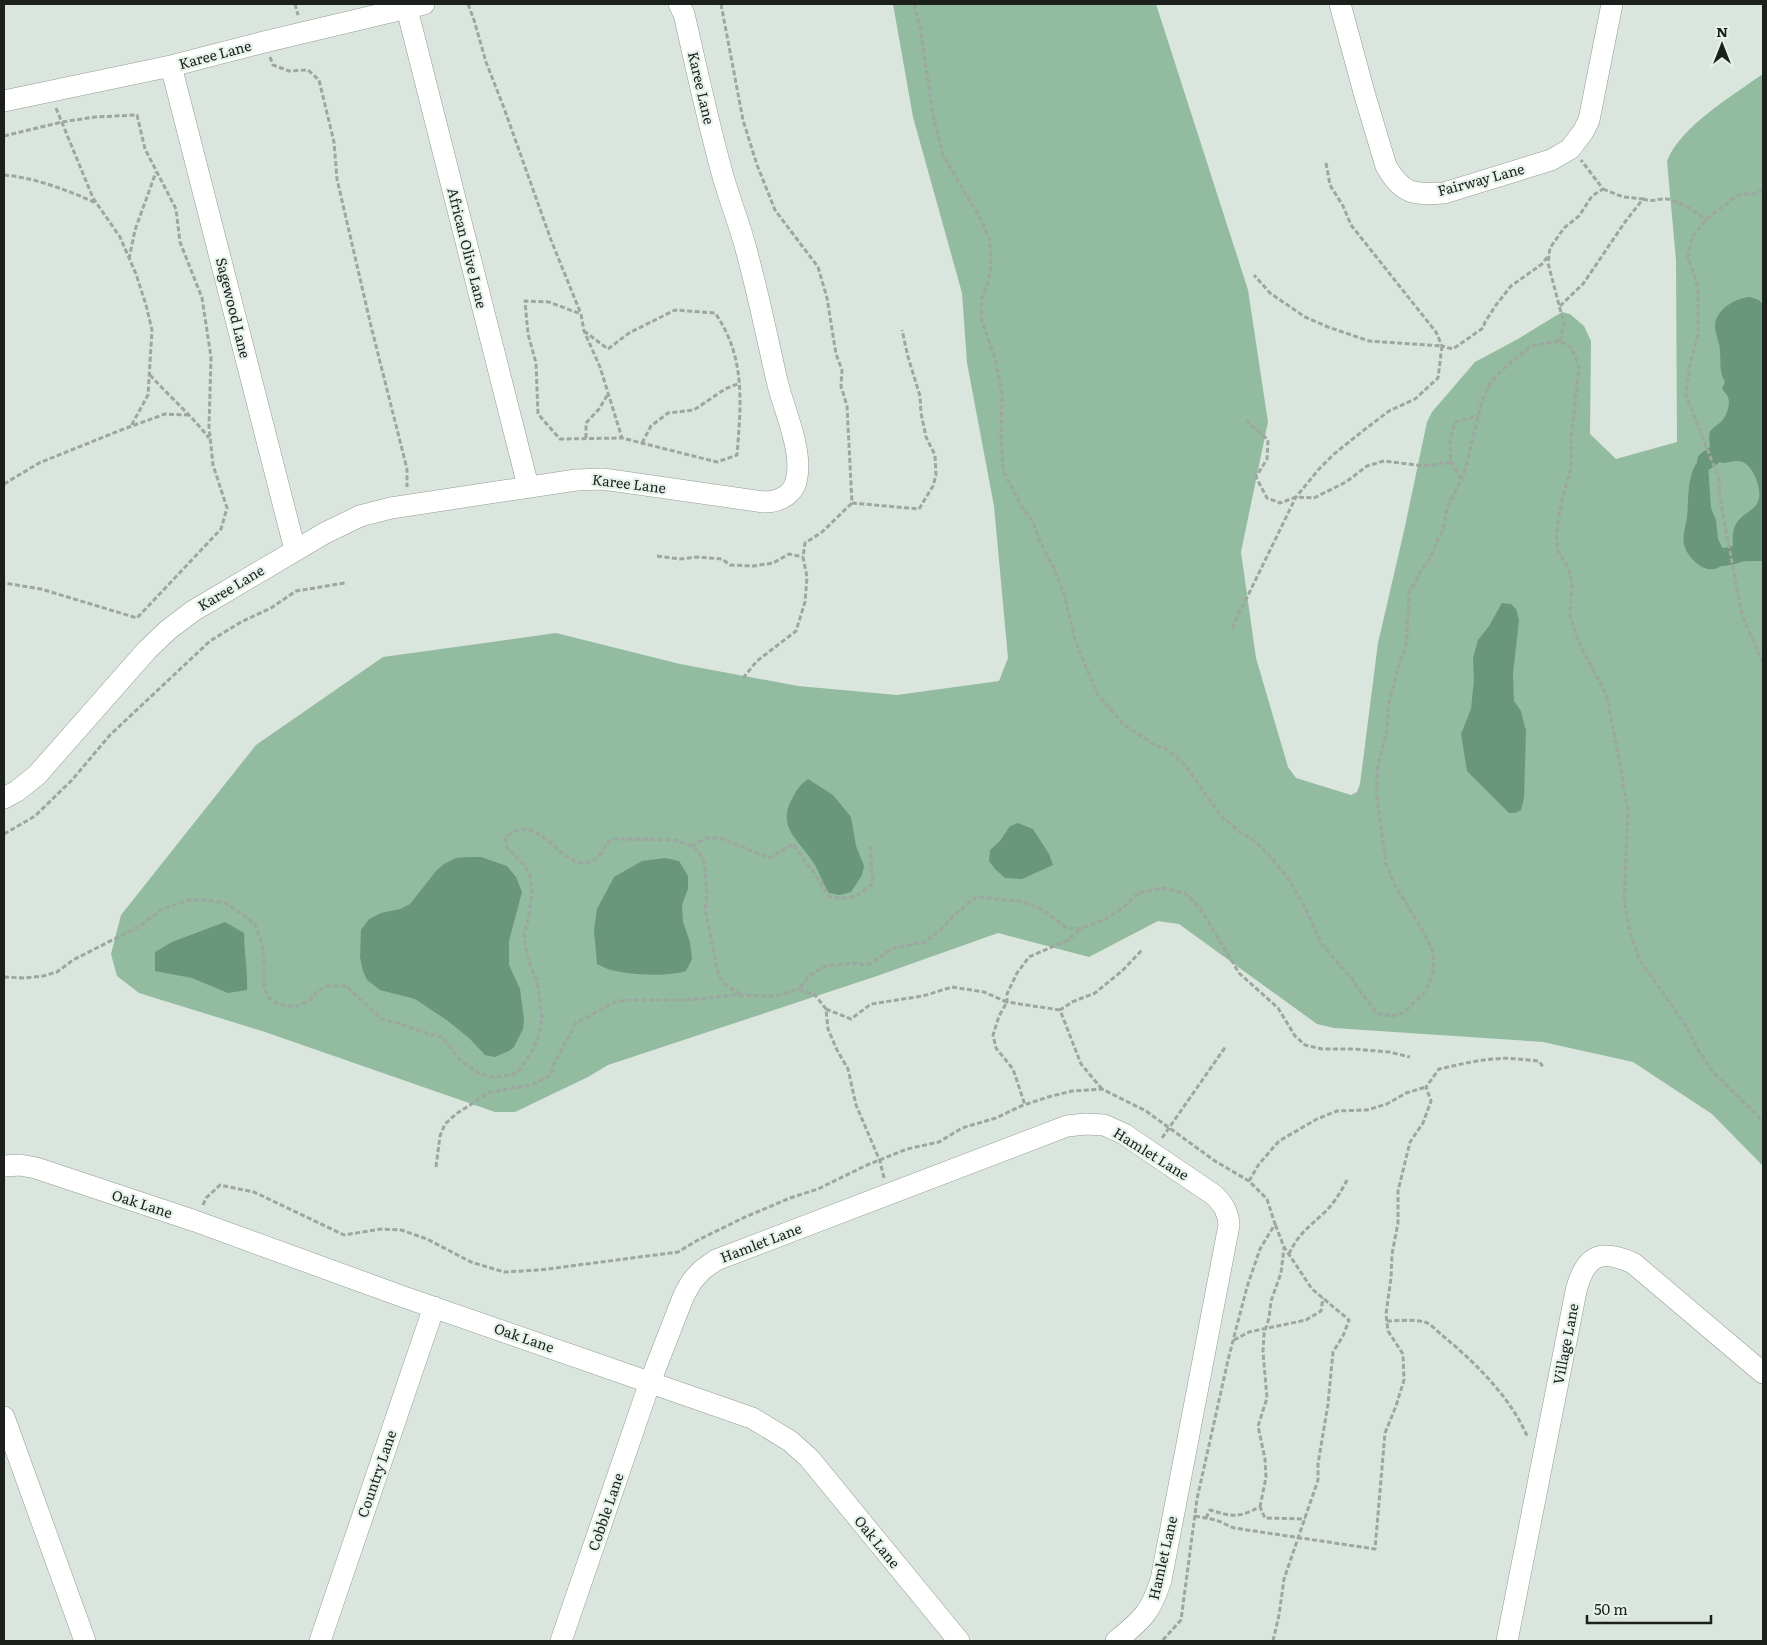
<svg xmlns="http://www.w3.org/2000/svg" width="1767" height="1645" viewBox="0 0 1767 1645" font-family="Literata,serif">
<rect width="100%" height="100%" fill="#dae5dd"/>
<path fill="#92bba0" d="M893 4H1156L1248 290 1268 422 1241 552 1256 658 1288 767 1296 778 1351 795 1357 792 1360 784 1378 643 1404 531 1427 422 1432 412 1475 362 1518 339 1562 312 1570 314 1584 326 1591 341 1590 434 1616 459 1677 442 1676 260 1667 161C1680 127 1733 95 1763 74V1166L1712 1114 1633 1062 1543 1042 1334 1028 1317 1024 1179 924 1158 921 1089 957 998 933 877 976 608 1065 588 1077 515 1112H495L265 1032 139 993 117 976 111 954 121 915 256 745 383 657 556 633 680 664 798 686 897 695 999 681 1008 658 994 506 967 363 962 293 913 117Z"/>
<path fill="#6a977b" d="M1750 297 1759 300 1763 305V561H1746L1736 563C1734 551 1730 538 1735 526 1742 510 1762 512 1759 490 1758 480 1750 461 1738 461 1729 460 1721 468 1715 457 1714 454 1711 450 1710 447 1710 443 1708 436 1710 432 1712 428 1717 425 1721 422 1726 417 1731 405 1728 397 1727 394 1723 391 1722 388L1725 382C1719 372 1721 363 1720 352 1720 343 1716 336 1715 328 1714 310 1735 298 1750 297Z
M1704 457 1708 464 1711 508 1716 520 1718 539 1724 551 1725 564C1722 565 1718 568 1715 569 1702 572 1686 556 1684 544 1682 537 1686 525 1687 517 1689 501 1686 465 1704 457Z
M1502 603 1511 604 1516 609 1519 620 1513 674 1514 701 1521 711 1526 731 1524 798 1521 810 1515 813H1509L1467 771 1461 734 1471 709 1474 680 1473 658 1478 640 1489 626Z
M808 779 833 795 851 817 856 846 864 866 862 875 851 892 840 895 829 893C823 884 820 874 815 865 800 840 775 828 793 797 797 789 801 784 808 779Z
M1018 823 1033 829 1049 854 1053 865 1022 879 1005 878 995 869 989 861 990 850 1000 841 1010 826Z
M468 857H481L507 866 516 877 522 892 509 941V965L520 989 524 1019 523 1029 514 1047 509 1051 495 1057 485 1055 470 1039 448 1021 415 999 380 990 367 980 363 971 360 957 361 930 369 919 381 913 400 909 410 904 436 871 444 864 456 858Z
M665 858 679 861 688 876V889L682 905 683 922 690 942 692 959 686 971C666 977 632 975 611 970 607 969 602 966 597 964L594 930 597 909 614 877 642 861Z
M225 922 244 933C244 952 248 971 247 990L228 993 192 978 155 971V952L172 942Z"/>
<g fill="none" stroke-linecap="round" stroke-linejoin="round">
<path stroke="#6a977b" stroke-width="18" d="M1706 461 1714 455
M1724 557 1734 555"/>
<g stroke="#919c95" stroke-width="22">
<path id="minor" d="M1340 4 1365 96 1386 166C1402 194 1413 195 1444 193L1551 160 1570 149 1583 132 1589 120 1612 4
M407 9 528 486
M171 66 295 550
M4 101 171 66 264 42 424 4
M4 798 17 791 37 775 147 650 168 630 193 611 325 533 360 516 391 508 576 480 603 479 764 502C780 502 795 494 797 477 802 448 784 410 777 381 767 337 758 293 746 249 739 222 728 196 721 169 707 118 696 66 684 14L679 4
M4 1166 20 1165 36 1168 195 1221 401 1296 752 1418 790 1441 809 1458 959 1641
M4 1417 85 1641
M320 1641 434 1307
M561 1641 650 1382 684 1295 692 1281 702 1270 716 1260 1067 1126 1086 1124 1104 1125 1124 1134 1214 1195C1223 1204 1228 1211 1229 1225L1161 1580C1151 1612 1142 1620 1116 1641
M1507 1641 1576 1291C1585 1256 1599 1248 1633 1263L1763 1373"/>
</g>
<path stroke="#9da69f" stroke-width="3" stroke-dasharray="5 2.5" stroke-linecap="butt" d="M295 4 298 15
M468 4 474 20 486 62 504 108 551 240 581 314
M721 4 743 120 757 165 775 210 818 267 827 298 836 354 842 370 841 386 847 406 852 503 919 509 933 486 936 475 935 455 926 437 921 413 920 396 908 357 902 330
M914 4 920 27 933 115 943 155 979 216 990 240 991 267 987 286 982 298 981 308 982 321 995 358 1002 393 1001 438 1003 470 1021 506 1032 520 1041 544 1054 568 1065 597 1075 640 1091 679 1098 695 1124 725 1156 746 1165 748 1174 755 1185 765 1221 816 1241 833 1253 840 1270 856 1290 881 1304 906 1322 944 1343 969 1351 977 1357 987 1375 1011 1382 1015 1392 1016 1403 1013 1423 994 1428 986 1433 972 1434 962 1433 951 1425 935 1395 885 1386 864 1376 790 1378 766 1387 730 1388 707 1400 661 1405 650 1407 638 1409 591 1415 583 1419 574 1431 557 1437 541 1443 530 1447 508 1464 474 1482 401 1491 382 1504 368 1531 346 1560 341 1572 348 1579 368 1571 440V468L1561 503 1556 535 1558 551 1568 568 1572 582 1570 616 1580 645 1607 696 1620 765 1628 811 1624 901 1630 931 1639 959 1683 1021 1699 1051 1712 1071 1763 1121
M270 57 273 65 289 71 308 70 319 80 334 142 337 179 371 326 407 469V487
M56 108 93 198 120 237 136 274 146 305 152 330 148 395 131 426
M4 136 62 122 95 117 137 115 145 149 176 209 180 242 202 298 211 357 209 427 213 465 227 508 221 529 137 618 41 589 4 583
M1326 163 1330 185 1343 206 1351 225 1436 332 1442 346 1453 349 1483 328 1485 322 1496 305 1511 286 1542 264 1549 255
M4 175C36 178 67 190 96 203
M1763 190 1753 194H1743L1735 197 1709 217 1692 237 1688 257 1695 278 1698 292V334L1690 365 1686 395 1719 479 1720 499 1742 615 1762 661 1763 671
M1643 199C1655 203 1656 198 1667 199 1676 199 1699 214 1707 220
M129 259 135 230 156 172
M1560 306 1583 284 1625 222 1643 199 1623 197 1603 189
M584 331 608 349 629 333 675 310 715 313C746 357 741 404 737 455L717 462 622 438 600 367 584 331 581 314 549 302 525 301 528 334 536 363 538 414 560 439 622 438
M1560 341 1564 324 1548 263 1550 248 1564 228 1579 216 1592 196 1603 189 1581 160
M150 375C169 396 192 416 209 438
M1246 420 1268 440 1267 459 1256 477 1267 498 1280 503 1296 497 1314 498 1346 482 1367 466 1384 461 1424 466 1451 462
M586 438V423L599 409 608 394
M642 443 651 426 668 413 694 410 725 389 740 383
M1461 479 1451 462 1450 441 1455 422 1478 416
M4 484 39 463 121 430 165 414 188 415
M657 556 680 559 697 557 722 559 730 565 753 566 773 563 789 554 803 557
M1232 628 1296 497 1319 469 1334 454 1364 430 1389 411 1415 399 1438 378 1442 346 1369 341 1328 327 1305 317 1270 293 1254 275
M743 678 757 661 796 631 805 602 807 577 803 557 805 543 822 532 852 503
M4 834 35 816 72 780 110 735 210 641 241 622 271 608 296 591 345 583
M692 846 706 838H720L769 858 793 844 819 880 828 896C846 901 859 897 873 883L870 845
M4 977 24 978 43 976 57 972 73 960 140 926 162 909 189 900H208L225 903 248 918 255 925 261 941 264 955V986L268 997 278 1004 295 1007 310 1000 316 992 327 986H346L382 1019 398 1023 426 1033 442 1037 461 1061 480 1074 494 1077 512 1075 520 1070 534 1048 540 1032 542 1017 537 981 530 965 525 946 524 933 528 920 532 892 530 876 524 865 506 846V837C541 807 561 875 592 861 604 856 602 846 612 839L676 840 692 846 700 854 704 861 707 894 705 909 719 977 727 986 742 995
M826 1009 851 1019 871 1004 923 996 952 987 984 992 1007 1002 999 1016 993 1035 996 1048 1013 1069 1025 1105
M1060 1010 1007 1002V994L1017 973 1029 957 1068 940 1080 929
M1102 1089 1081 1064 1060 1010 1072 1002 1095 993 1122 971 1142 950
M1162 1138 1226 1046
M436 1167 440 1136 445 1124 456 1114 490 1092 532 1085 551 1075 553 1066 576 1023 615 1002 627 1000H687L735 995 776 996 799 989
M884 1178 880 1161 856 1105 848 1069 837 1050 828 1029 826 1009 815 995 799 989 810 975 826 966 853 963 865 965 871 963 893 948 925 942 944 927 953 916 976 897 1018 901 1038 907 1067 928 1080 929 1107 918 1120 910 1140 892 1164 888 1185 893 1200 908 1239 973 1278 1008 1295 1036 1305 1045 1322 1049H1354L1389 1052 1410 1057
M1249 1181 1259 1164 1279 1141 1317 1119 1337 1111 1367 1110 1387 1104 1406 1093 1426 1087
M203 1205 206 1198 220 1185 254 1192 344 1235 381 1229 401 1230 427 1239 471 1262 504 1272 540 1270 678 1252 696 1241 743 1218 790 1198 818 1189 867 1165 907 1149 939 1142 962 1128 996 1118 1021 1106 1048 1097 1072 1091 1102 1089 1146 1111 1215 1161 1249 1181 1267 1199 1275 1224 1260 1249 1247 1287 1228 1360 1197 1499 1181 1620 1162 1641
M1289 1254C1298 1234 1309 1227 1325 1212 1334 1203 1341 1192 1347 1180
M1387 1321C1399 1321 1413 1319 1425 1322 1431 1324 1438 1332 1443 1336 1477 1364 1511 1398 1528 1438
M1234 1340 1249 1332 1306 1320 1321 1311 1323 1298
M1260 1507 1266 1477 1265 1459 1258 1426 1267 1398 1263 1352 1264 1334 1269 1318 1271 1301 1281 1273 1284 1248
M1195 1516 1216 1520 1234 1528 1375 1549 1385 1433 1396 1406 1404 1380 1403 1354 1388 1331 1386 1314 1391 1278 1392 1254 1398 1223V1191L1410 1142 1423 1123 1431 1101 1426 1087 1439 1069C1458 1065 1476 1060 1495 1059 1509 1057 1524 1060 1539 1061L1543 1067
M1206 1518 1210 1510C1234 1517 1237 1518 1260 1507L1265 1518 1305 1519
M1273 1641 1279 1615 1284 1579 1318 1480V1464L1328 1404 1333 1352 1343 1336 1349 1320 1312 1289 1284 1247 1275 1224"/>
<use href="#minor" stroke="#fff" stroke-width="21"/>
</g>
<g text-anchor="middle" stroke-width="4.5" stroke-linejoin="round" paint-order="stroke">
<g font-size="14" fill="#1b201d" stroke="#e7f2eb">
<text transform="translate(215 55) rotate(-15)" y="5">Karee Lane</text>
<text transform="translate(701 88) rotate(77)" y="5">Karee Lane</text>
<text transform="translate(1481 180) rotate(-15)" y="5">Fairway Lane</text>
<text transform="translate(467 248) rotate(76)" y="5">African Olive Lane</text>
<text transform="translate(233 308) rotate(76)" y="5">Sagewood Lane</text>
<text transform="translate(629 484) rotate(7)" y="5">Karee Lane</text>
<text transform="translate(231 588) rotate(-31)" y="5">Karee Lane</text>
<text transform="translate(1151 1154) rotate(32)" y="5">Hamlet Lane</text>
<text transform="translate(142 1204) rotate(18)" y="5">Oak Lane</text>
<text transform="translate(761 1243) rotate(-21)" y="5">Hamlet Lane</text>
<text transform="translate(524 1338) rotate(19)" y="5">Oak Lane</text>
<text transform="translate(1566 1344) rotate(-79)" y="5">Village Lane</text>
<text transform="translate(377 1474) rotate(-71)" y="5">Country Lane</text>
<text transform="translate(606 1512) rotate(-71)" y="5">Cobble Lane</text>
<text transform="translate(877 1542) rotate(51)" y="5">Oak Lane</text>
<text transform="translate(1163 1558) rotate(-77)" y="5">Hamlet Lane</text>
</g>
</g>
<rect width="1767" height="1645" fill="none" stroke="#1b201d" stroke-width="10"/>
<g transform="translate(1722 45)" stroke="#e7f2eb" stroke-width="4" paint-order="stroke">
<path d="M0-4L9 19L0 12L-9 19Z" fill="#1b201d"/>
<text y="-8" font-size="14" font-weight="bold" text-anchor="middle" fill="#1b201d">N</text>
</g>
<path d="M1587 1615v8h124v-8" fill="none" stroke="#1b201d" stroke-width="2.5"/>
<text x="1594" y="1615" font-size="15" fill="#1b201d" stroke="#e7f2eb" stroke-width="4" paint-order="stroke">50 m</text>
</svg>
